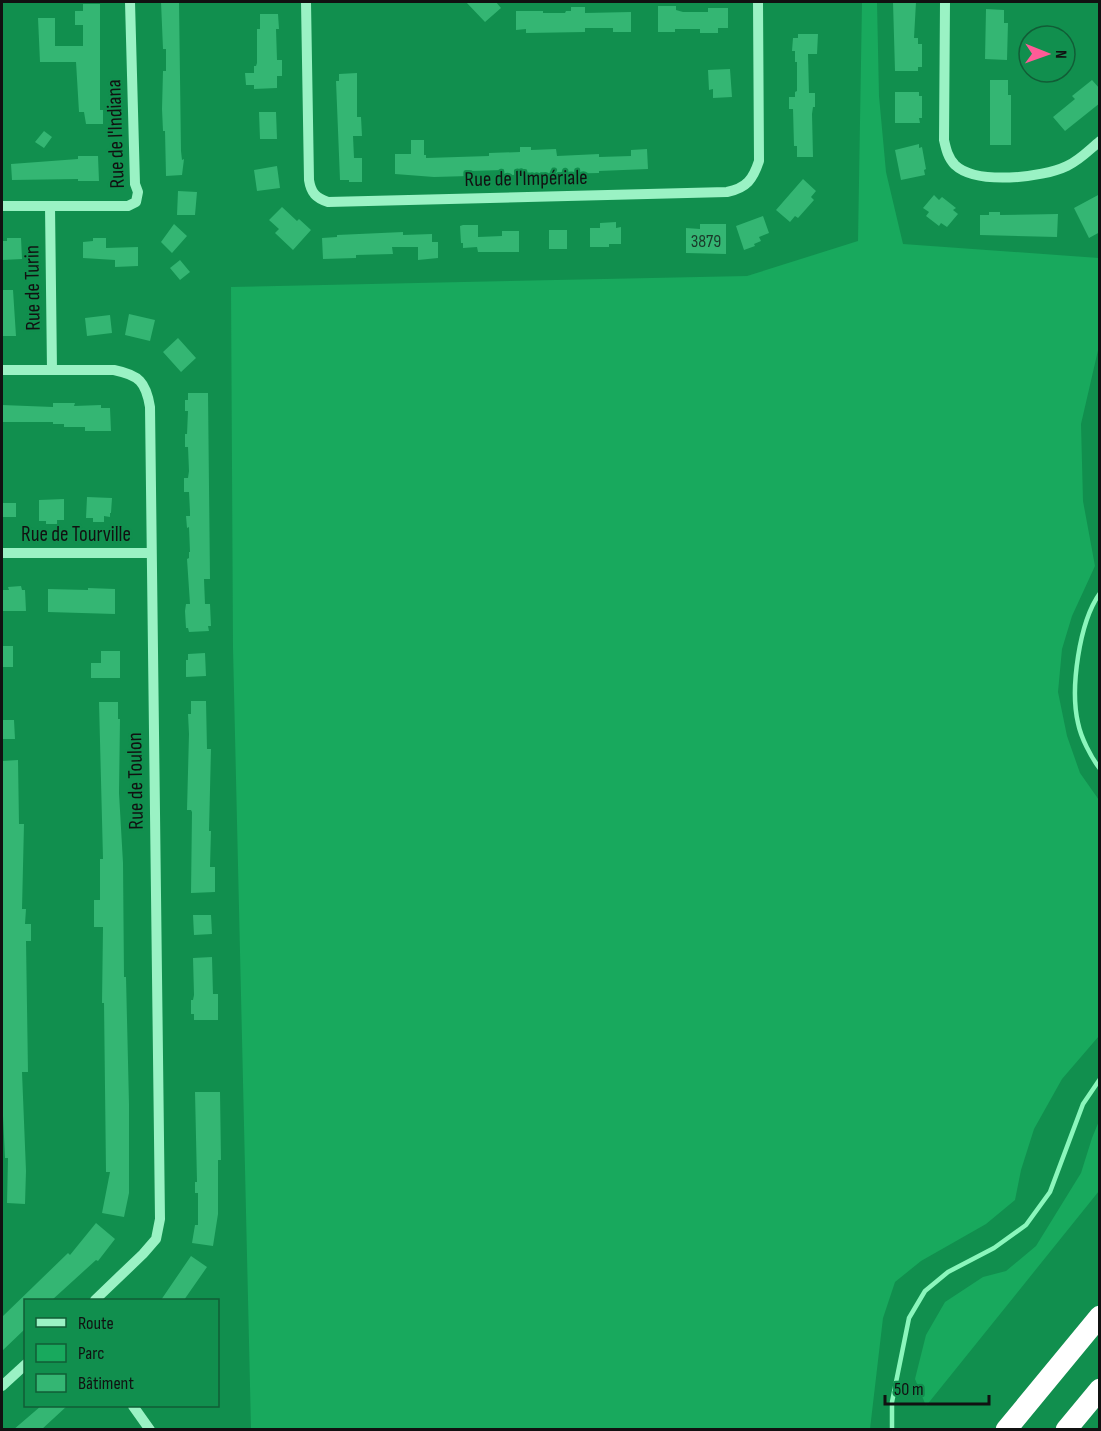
<svg xmlns="http://www.w3.org/2000/svg" width="1101" height="1431" viewBox="0 0 1101 1431" font-family="'Sofia Sans Condensed',sans-serif">
<rect width="100%" height="100%" fill="#118f4e"/>
<path fill="#18a95d" d="M862 2H877L879 96 886 172 903 244 1099 258V346L1081 424 1083 501 1095 566 1072 616 1062 649 1058 692 1067 736 1080 773 1099 800V1036L1062 1079 1034 1129 1021 1170 1015 1200 986 1224 921 1261 895 1282 883 1318 870 1429H251L233 648 231 287 747 276 858 241Z
M1099 1121V1191L926 1406 915 1379 926 1335 945 1302 983 1277 1006 1271 1036 1246 1081 1173 1092 1138Z"/>
<g fill="none" stroke-linecap="round" stroke-linejoin="round">
<path stroke="#8bf6bc" stroke-width="4.5" d="M1100 593C1079 622 1070 689 1078 723 1081 738 1091 757 1100 769
M892 1430V1402L909 1318 925 1291 948 1272 994 1248 1026 1225 1050 1192 1083 1104 1100 1079"/>
</g>
<path fill="#34b673" d="M161 2H179L181 151 182 160 184 159 182 175 166 176 165 131H163L162 109 163 71H166V49H163Z
M466 2H496L501 8 485 22Z
M893 2H916L914 38H918V44H922V67H918V71H895Z
M83 4H100V110H103V124H86L84 112H79L76 62H40L38 18H55V46H83V25H75V11H83Z
M658 6H676V10L683 12H708V8H728V28H718V33H700V29H675V32H658Z
M571 7H585V13L631 12V32H613V28H585V32L526 33V29L516 30V11H543V13H565L566 11H571Z
M986 9 1004 10V23H1008L1007 60 985 59Z
M260 14H278L279 29H276L277 60H282V76H277V88L254 89V85H246L245 73H254V66H256L257 63V29H260Z
M798 34H818L817 54H808L809 93H815V107H813L812 114 813 157H797V146H794L793 109H789V97H795V92L797 91V62H795V51H792L793 38H798Z
M730 69 732 97 713 98V89L709 90 708 70Z
M357 73V117H361L362 136H353L354 158H362V182H349V180H340L336 81H339V74Z
M990 80H1008V95H1011V145H990Z
M1092 80 1100 89V103L1065 131 1053 117 1075 99 1072 96Z
M895 92H919V96H922V118H919L920 123H895Z
M259 112H276L277 139H260Z
M44 131 52 137 44 148 35 142Z
M411 140H424V155H426V158L489 156V153L520 152V147H531V150L556 149 557 156 599 154V157L631 156V150L647 149 648 169 599 171V173L503 175V170L469 171V176L434 177 395 174V154H411Z
M919 144V148L922 147 926 169 924 170 925 175 901 180 895 150Z
M78 156H98L99 181H78V179L12 180 11 164 78 159Z
M277 166 280 188 257 191 254 170Z
M803 179 816 191 811 197 814 200 798 218 795 216 790 222 776 210Z
M178 191 197 192 195 215H177Z
M1100 194V232L1089 238 1074 208Z
M934 195 939 200 942 197 956 208 953 210 958 214 947 227 941 223 939 226 926 216 929 212 923 208Z
M282 207 297 221 299 219 311 230 293 250 275 233 279 229 269 220Z
M989 212H1000V215L1058 214 1057 237 980 235V215H989Z
M763 216 769 233 759 237 761 241 754 244 755 246 744 250 736 226Z
M616 222V228L621 227V244H609V247H590V228H600V223Z
M174 224 187 236 172 253 161 242Z
M700 224H726V254L686 253V228L700 229Z
M463 225H478V237L502 236V231H519V252H478L477 247 463 248V243H461L460 226Z
M549 230H567V249H549Z
M403 232V235L432 234V242H438V258L418 260V247H392L393 254 356 255V258L323 259 322 238 337 237V235Z
M7 238H21L22 259 2 260V241H7Z
M93 238H106V248L138 247V266L115 267V260L83 258V242L93 241Z
M180 260 190 272 180 280 170 268Z
M2 290H13L16 336H2Z
M129 314 155 320 150 341 125 335Z
M110 315 112 333 87 336 85 318Z
M178 338 196 358 181 372 163 352Z
M188 393H208L210 579H204L205 604H210L211 626H208L209 631 189 632 188 628H186L185 611 186 604H190L187 559 189 558V552H190L189 527 187 528 186 516H190V512L189 492H184V478H188L189 471 188 447H185V434H187L188 411H185V400H188Z
M53 403H75L74 406 101 405V408H110L111 431H85V427H64V424H53V422H2V405L53 407Z
M87 497 112 498 111 513H110V517L104 516V522H93V518H86Z
M64 499V520H57V524H46V521H39V500Z
M2 503H16V517H2Z
M21 586 22 590H25L26 611H2V590H9L8 587Z
M88 588 115 589V614L48 612V589L88 590Z
M2 646H13V667H2Z
M101 651H120V678H91V663H101Z
M205 653 206 676 186 677V660H188V654Z
M191 701H206L207 749H211L209 831H211L210 867H215V892L191 893 192 812 191 810H187L189 734 188 714H191Z
M99 702H118V719H120L119 793 123 863 124 977H126L129 1104V1193L124 1217 102 1213 110 1172H106L104 1003H102L103 927H94V900H100V859H103Z
M2 720H14L15 739H2Z
M18 760 19 824H24L22 909H26L25 924H31V941H26L28 1072H22L26 1171 25 1204 7 1203 8 1158H5L2 1095V761Z
M193 915H211L212 934 194 935Z
M212 957 213 994H218V1020H194V1014H191V1000H193L194 995 193 958Z
M195 1092H220L221 1160H218V1214L213 1246 192 1243 195 1225H198V1193H195V1182H197Z
M96 1223 115 1239 98 1261 96 1260 52 1300H26V1328L2 1351V1317L68 1253 70 1255Z
M191 1256 207 1267 184 1300H161Z
M41 1406H67L41 1430H13Z"/>
<g fill="none" stroke-linecap="round" stroke-linejoin="round">
<path stroke="#9af2c4" stroke-width="10" d="M306 2 309 180C311 193 316 198 328 202L727 192C747 188 753 179 759 161L758 2
M945 2 944 140C946 149 948 158 955 165 976 185 1042 178 1067 166 1080 160 1089 150 1100 141
M2 206H128L136 202 138 192 135 184 130 2
M50 206 52 370
M2 370H114C139 375 146 382 150 407L160 1219 156 1239 143 1254 95 1300
M2 553H151
M2 1386 26 1364
M133 1406 150 1430"/>
<path stroke="#fff" stroke-width="21" d="M1006 1430 1100 1316
M1066 1430 1100 1389"/>
</g>
<g text-anchor="middle" stroke-width="4.5" stroke-linejoin="round" paint-order="stroke">
<g font-size="18" fill="#1a3a2a">
<text x="706" y="247">3879</text>
</g>
<g font-size="21" fill="#111" stroke="#118f4e">
<text transform="translate(115 134) rotate(-92)" y="7">Rue de l'Indiana</text>
<text transform="translate(526 178) rotate(-1)" y="7">Rue de l'Impériale</text>
<text transform="translate(32 288) rotate(-91)" y="7">Rue de Turin</text>
<text x="76" y="541">Rue de Tourville</text>
<text transform="translate(135 781) rotate(-91)" y="7">Rue de Toulon</text>
</g>
</g>
<rect width="1101" height="1431" fill="none" stroke="#111111" stroke-width="6"/>
<rect x="24" y="1299" width="195" height="108" fill="#118f4e" stroke="#115d36" stroke-width="1.5"/>
<rect x="36" y="1318" width="30" height="9" fill="#9af2c4" stroke="#115d36" stroke-width="1.5"/>
<text x="78" y="1329" font-size="18" fill="#111111">Route</text>
<rect x="36" y="1344" width="30" height="18" fill="#18a95d" stroke="#115d36" stroke-width="1.5"/>
<text x="78" y="1359" font-size="18" fill="#111111">Parc</text>
<rect x="36" y="1374" width="30" height="18" fill="#34b673" stroke="#115d36" stroke-width="1.5"/>
<text x="78" y="1389" font-size="18" fill="#111111">Bâtiment</text>
<g transform="translate(1047 54) rotate(91)"><circle r="28" fill="#118f4e" stroke="#115d36" stroke-width="1.5"/>
<path d="M0-4.5L10 22L0 15L-10 22Z" fill="#ff5b97"/>
<text y="-9" font-size="16" font-weight="bold" text-anchor="middle" fill="#111111">N</text>
</g>
<path d="M885 1395v9h104v-9" fill="none" stroke="#111111" stroke-width="3"/>
<text x="894" y="1395" font-size="18" fill="#111111" stroke="#118f4e" stroke-width="4.5" paint-order="stroke">50 m</text>
</svg>
